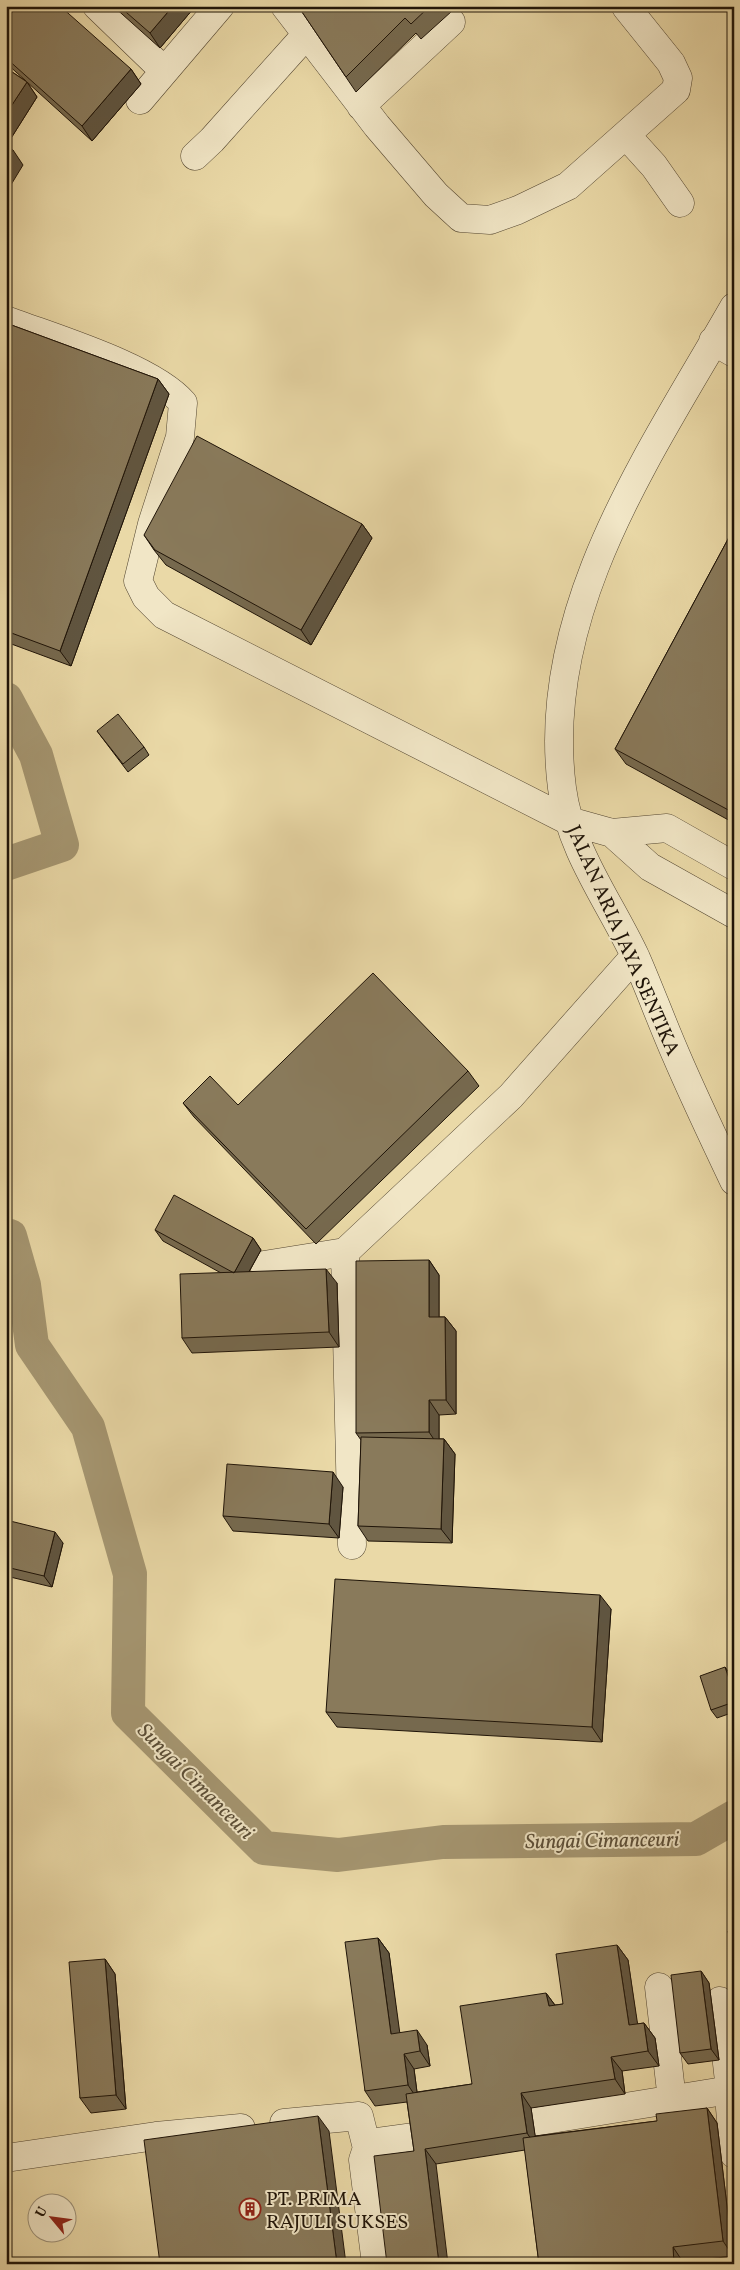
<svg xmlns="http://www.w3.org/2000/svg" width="740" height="2270" viewBox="0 0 740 2270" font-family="Vollkorn,serif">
<rect width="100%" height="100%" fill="#ead9a7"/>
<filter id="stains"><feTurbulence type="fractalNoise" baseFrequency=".004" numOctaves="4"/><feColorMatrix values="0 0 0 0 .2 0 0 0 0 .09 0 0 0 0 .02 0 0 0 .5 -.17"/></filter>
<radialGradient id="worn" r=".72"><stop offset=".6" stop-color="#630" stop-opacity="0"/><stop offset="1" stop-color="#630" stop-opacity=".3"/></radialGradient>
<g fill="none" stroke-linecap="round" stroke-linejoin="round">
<path stroke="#a59671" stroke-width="34" d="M6 699 36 755 62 845 6 864
M6 1235 10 1236 24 1285 32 1345 88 1427 130 1574 128 1713 264 1848 338 1855 443 1842 696 1839 734 1817"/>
<g stroke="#524530" stroke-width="29">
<path id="minor" d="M97 6 155 62
M285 6 377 126 436 195 461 218 490 220 518 210 568 186 676 90 678 78 671 63 626 7
M140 100 220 6
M361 106 451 22
M626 135 654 166 680 203
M195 156 212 140 306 35
M734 307C650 454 539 610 562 788 570 851 610 902 636 958 650 990 662 1023 676 1055 694 1097 714 1139 734 1181
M6 320C53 338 152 367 183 403L180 437 152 524 138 581 146 597 164 615 569 821 612 833 667 828 734 866
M713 341 734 353
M612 833 650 867 734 914
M345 1252 352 1545
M264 1265 345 1252 511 1096 635 956
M659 1987 672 2100
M720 2001 730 2090
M730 2108 734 2154
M533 2122 730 2090V2108H734
M284 2123 359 2116 367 2148
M6 2158 156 2136 241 2128
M376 2264 363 2160 367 2148 376 2142 420 2136"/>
</g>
<use href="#minor" stroke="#f1e6c6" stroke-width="28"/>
</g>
<path fill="#76694e" stroke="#1f1408" d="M6 6 131 69 141 84 92 141 27 82 37 97 8 143 6 142V68L26 81 6 63Z
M113 6H191L193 9 160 48Z
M298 6H449L452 11 421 39 416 33 356 92Z
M6 323 158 379 169 394 71 666 6 642Z
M362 524 372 538 311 645 166 565 154 550 144 535Z
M734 528V823L626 764 615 749Z
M97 731 144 747 149 755 128 772Z
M468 1071 479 1086 316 1244 194 1117 183 1103 238 1105Z
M155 1230 253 1238 261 1250 249 1272 337 1283 339 1347 192 1353 182 1338 221 1273 163 1241Z
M429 1260 439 1275V1317H445L456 1331V1414L439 1415V1439H444L455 1454 452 1543 368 1541 358 1526 361 1440 356 1433Z
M343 1487 339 1538 233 1531 223 1516Z
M6 1520 63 1543 52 1587 6 1576Z
M611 1609 602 1742 337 1727 326 1712Z
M731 1675 734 1685V1712L717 1718 711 1710Z
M378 1938 389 1953 399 2033 427 2045 430 2066 414 2069 417 2092 472 2084 546 1993 555 2005 563 2004 617 1945 628 1960 637 2024 644 2023 655 2038 659 2066 622 2071 625 2094 531 2108 535 2136 657 2121 707 2108 717 2123 733 2256 683 2262V2264H539L525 2150 436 2164 414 2151 407 2102 375 2106 365 2091Z
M105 1959 115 1974 126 2109 91 2113 80 2098Z
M701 1971 709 1983 719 2060 688 2064 680 2053Z"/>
<path fill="#605540" stroke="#1f1408" d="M173 6H191L193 9 160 48 150 33Z
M131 69 141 84 92 141 82 126Z
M27 82 37 97 8 143 6 140V114Z
M13 150 23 165 6 193V161Z
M158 379 169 394 71 666 60 651Z
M362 524 372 538 311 645 301 630Z
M253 1238 261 1250 242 1284 234 1273Z
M429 1260 439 1275V1332L429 1317Z
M326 1269 337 1283 339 1347 329 1332Z
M445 1317 456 1331V1414L446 1400Z
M429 1400 439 1415V1447L429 1432Z
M444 1439 455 1454 452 1543 441 1529Z
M333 1472 343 1487 339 1538 329 1524Z
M55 1532 63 1543 52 1587 44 1576Z
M600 1595 611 1609 602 1742 592 1727Z
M725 1667 731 1675 734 1685V1693Z
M378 1938 389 1953 402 2049 391 2034Z
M617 1945 628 1960 640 2040 629 2025Z
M105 1959 115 1974 126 2109 116 2095Z
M701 1971 709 1983 719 2060 711 2049Z
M546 1993 557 2008 549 2006Z
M644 2023 655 2038 659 2066 648 2051Z
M417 2030 427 2045 430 2066 420 2051Z
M404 2054 414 2069 418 2100 408 2085Z
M611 2057 622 2071 625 2094 615 2079Z
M521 2093 531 2108 537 2148 527 2133Z
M707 2108 717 2123 733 2256 723 2241Z
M318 2116 329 2131 346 2264H337Z
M425 2149 436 2164 448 2264H439Z
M673 2247 683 2262V2264H674Z"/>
<path fill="#897a5b" stroke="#1f1408" d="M6 6H60L131 69 82 126 6 58Z
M119 6H173L150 33Z
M298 6H430L411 24 405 18 346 77Z
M6 68 27 82 6 114Z
M6 146 13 150 6 161Z
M6 323 158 379 60 651 6 631Z
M197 436 362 524 301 630 155 550 144 535Z
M734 528V813L615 749Z
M118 714 144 747 123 764 97 731Z
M373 973 468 1071 306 1229 183 1103 210 1076 238 1105Z
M174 1195 253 1238 234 1273 155 1230Z
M429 1260V1317H445L446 1400H429V1432L356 1433V1261Z
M326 1269 329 1332 182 1338 180 1274Z
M361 1437 444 1439 441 1529 358 1526Z
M227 1464 333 1472 329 1524 223 1516Z
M6 1520 55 1532 44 1576 6 1567Z
M335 1579 600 1595 592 1727 326 1712Z
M725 1667 734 1693V1702L711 1710 700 1676Z
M734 1930V1964L728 1931Z
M378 1938 391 2034 417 2030 420 2051 404 2054 408 2085 365 2091 345 1942Z
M617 1945 629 2025 644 2023 648 2051 611 2057 615 2079 521 2093 527 2133 425 2149 439 2264H387L374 2156 414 2151 406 2094 472 2084 460 2006 546 1993 549 2006 563 2004 556 1954Z
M105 1959 116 2095 80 2098 69 1962Z
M701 1971 711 2049 680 2053 671 1975Z
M707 2108 723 2241 673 2247 674 2264H539L523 2138 657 2121 656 2114Z
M318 2116 337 2264H160L144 2140Z"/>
<defs>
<g id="building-ring" transform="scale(1.125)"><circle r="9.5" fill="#f1e6c6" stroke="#8f2418" stroke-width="1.5"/><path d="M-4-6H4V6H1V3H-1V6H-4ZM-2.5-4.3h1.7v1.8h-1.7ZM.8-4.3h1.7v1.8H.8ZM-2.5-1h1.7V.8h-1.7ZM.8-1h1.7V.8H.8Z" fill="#8f2418"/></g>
</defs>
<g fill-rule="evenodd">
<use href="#building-ring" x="250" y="2209"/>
</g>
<g text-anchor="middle" stroke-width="4" stroke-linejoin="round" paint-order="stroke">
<g font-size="20" fill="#1f1408" stroke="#f1e6c6">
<text transform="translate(624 940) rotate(66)" y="7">JALAN ARIA JAYA SENTIKA</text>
</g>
<g font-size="20" fill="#1f1408" stroke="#f1e6c6" text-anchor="start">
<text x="266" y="2205">PT. PRIMA<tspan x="266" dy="23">RAJULI SUKSES</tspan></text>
</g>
<g font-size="21" font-style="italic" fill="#5b4e37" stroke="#f1e6c6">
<text transform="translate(196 1781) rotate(45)" y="7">Sungai Cimanceuri</text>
<text transform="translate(602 1840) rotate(-1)" y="7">Sungai Cimanceuri</text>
</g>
</g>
<rect width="740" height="2270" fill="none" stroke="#ead9a7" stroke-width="25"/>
<rect x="8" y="8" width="725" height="2255" fill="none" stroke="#1f1408" stroke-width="2.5"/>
<rect x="12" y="12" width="715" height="2245" fill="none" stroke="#1f1408"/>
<g transform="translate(52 2218) rotate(299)"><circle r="24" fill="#f1e6c6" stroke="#9d927a"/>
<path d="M0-4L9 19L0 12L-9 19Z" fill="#8f2418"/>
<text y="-8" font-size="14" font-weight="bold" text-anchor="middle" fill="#1f1408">U</text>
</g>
<rect width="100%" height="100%" filter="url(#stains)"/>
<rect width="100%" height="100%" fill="url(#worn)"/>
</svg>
